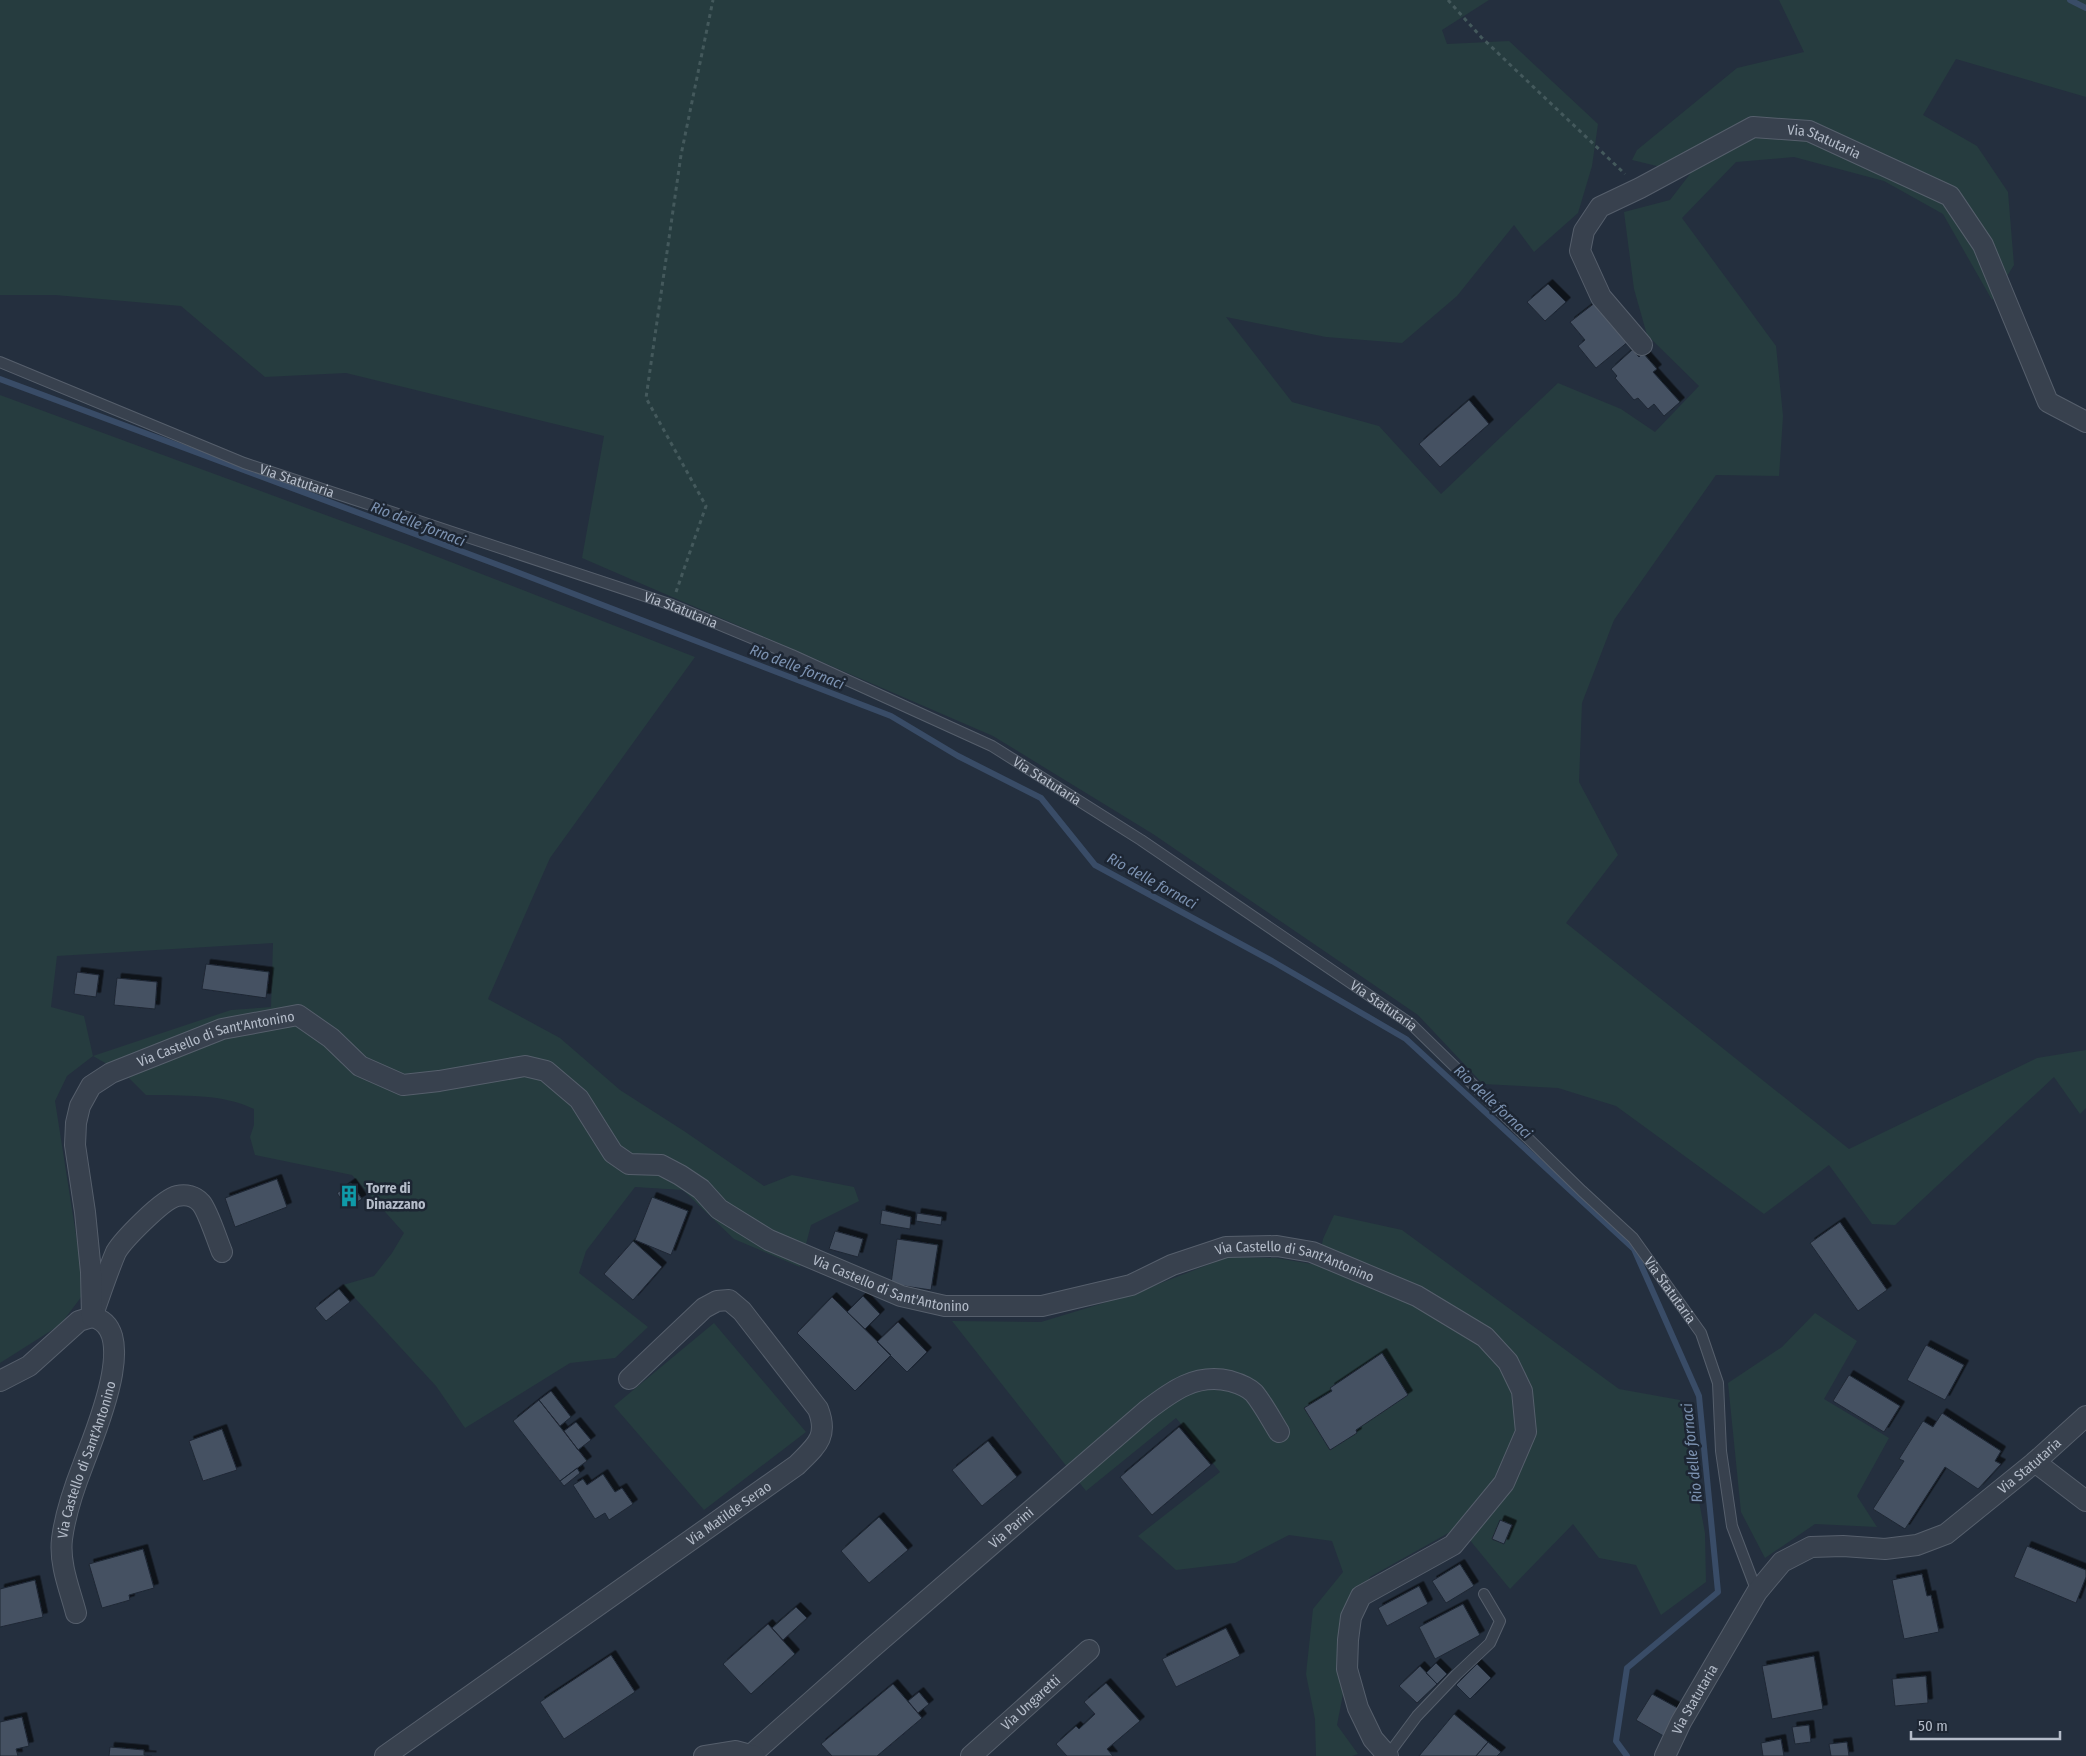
<svg xmlns="http://www.w3.org/2000/svg" width="2086" height="1756" viewBox="0 0 2086 1756" font-family="'Fira Sans Condensed',sans-serif">
<defs>
<filter id="shadow"><feDropShadow dx="4.5" dy="-4.5" stdDeviation="0" flood-color="#0009"/></filter>
</defs>
<rect width="100%" height="100%" fill="#242f3e"/>
<path fill="#263c3f" fill-rule="evenodd" d="M0 0H1489L1442 30 1447 44 1509 41 1598 124 1592 166 1578 213 1534 252 1514 225 1457 296 1402 343 1326 337 1226 317 1292 402 1379 426 1441 494 1558 383 1621 409 1655 432 1699 386 1647 335 1634 289 1624 212 1670 200 1690 174 1632 160 1637 150 1737 68 1804 52 1779 0H2086V97L1956 59 1923 115 1977 146 2008 192 2014 265 1992 300 1943 214 1884 181 1794 157 1736 162 1682 218 1776 346 1783 416 1779 476 1716 475 1614 620 1582 703 1579 782 1618 855 1566 923 1849 1149 2037 1058 2086 1050V1108L2080 1114 2054 1077 1895 1225 1872 1224 1829 1165 1764 1214 1616 1106 1558 1088 1483 1084 1418 1015 1153 834 993 736 582 558 604 436 346 373 265 377 181 306 55 295H0Z
M0 395 407 545 695 657 550 858 488 999 560 1038 620 1090 684 1131 764 1186 792 1175 854 1187 859 1201 811 1225 800 1267 734 1239 683 1190 635 1187 586 1251 579 1273 648 1327 615 1358 570 1363 465 1428 436 1386 343 1285 374 1276 392 1253 404 1233 352 1175 255 1155 250 1137 254 1125V1109C220 1093 183 1096 146 1095L126 1075 93 1056 67 1076 55 1101 85 1292 60 1325 0 1363ZM273 943 271 1007 231 1010 93 1056 84 1016 51 1007 57 956Z
M1334 1215 1402 1230 1619 1389 1680 1400 1705 1533 1706 1582 1661 1615 1636 1565 1599 1558 1573 1524 1510 1589 1459 1527 1370 1577 1361 1596 1348 1640 1337 1653 1343 1694 1337 1725 1358 1754 1352 1756H1316L1315 1719 1306 1674 1313 1609 1343 1572 1332 1541 1289 1535 1235 1563 1176 1570 1138 1536 1220 1472 1176 1418 1086 1491 952 1321 1041 1322 1130 1295 1228 1257 1276 1258 1318 1265 1323 1239Z
M1815 1313 1857 1341 1824 1399 1889 1438 1857 1496 1877 1527 1815 1524 1765 1558 1741 1512 1728 1383 1782 1347Z
M714 1323 806 1432 704 1510 614 1406Z"/>
<g fill="none" stroke-linecap="round" stroke-linejoin="round">
<path stroke="#394c67" stroke-width="6" d="M2070 0 2086 8
M0 379 509 569 891 716 958 756 1041 798 1095 865 1272 961 1406 1039 1634 1249 1699 1396 1718 1592 1627 1668 1616 1741 1627 1756"/>
</g>
<path fill="#455162" stroke="#1f2835" filter="url(#shadow)" d="M1548 284 1566 302 1545 321 1527 302Z
M1596 302 1629 341 1596 368 1578 346 1585 340 1570 322Z
M1632 350 1639 357 1643 353 1657 369 1653 372 1680 402 1664 416 1654 404 1648 409 1638 398 1634 400 1615 378 1617 376 1611 369Z
M1469 400 1489 424 1440 467 1419 444Z
M206 964 269 972 266 998 202 989Z
M77 972 99 975 96 997 74 994Z
M117 978 157 982 155 1009 114 1005Z
M277 1179 287 1207 235 1227 225 1198Z
M351 1183 362 1199 347 1208 337 1193Z
M652 1197 688 1211 671 1255 635 1240Z
M882 1210 911 1217 910 1229 880 1224Z
M917 1213 942 1217 941 1225 916 1221Z
M1840 1222 1887 1290 1858 1311 1810 1243Z
M835 1231 863 1239 858 1257 829 1249Z
M897 1239 938 1245 931 1290 891 1284Z
M633 1241 662 1267 633 1300 604 1274Z
M339 1289 350 1302 326 1321 315 1308Z
M863 1296 880 1314 865 1329 847 1312Z
M832 1297 891 1355 855 1391 797 1333Z
M898 1322 927 1352 907 1372 877 1342Z
M1926 1345 1964 1365 1945 1400 1907 1380Z
M1382 1353 1408 1395 1356 1430 1357 1433 1330 1450 1304 1408 1332 1391 1330 1388Z
M1849 1375 1900 1406 1884 1432 1833 1401Z
M551 1391 571 1417 560 1426 539 1400Z
M539 1400 587 1461 560 1481 513 1421Z
M1942 1413 2001 1451 1995 1461 2001 1464 1978 1489 1945 1467 1905 1529 1873 1509 1904 1461 1899 1459 1923 1421 1933 1427Z
M576 1422 591 1440 578 1450 564 1431Z
M1179 1427 1211 1465 1152 1515 1120 1477Z
M222 1429 237 1470 203 1481 189 1441Z
M988 1441 1017 1477 982 1506 952 1470Z
M577 1468 580 1473 564 1486 560 1481Z
M603 1474 615 1492 622 1488 633 1504 609 1520 605 1513 595 1519 573 1485 583 1479 587 1485Z
M879 1517 908 1550 869 1583 841 1551Z
M1500 1520 1512 1525 1504 1544 1492 1539Z
M2027 1546 2086 1570V1577L2076 1603 2014 1577Z
M143 1549 154 1588 129 1595 130 1600 102 1608 89 1564Z
M1460 1564 1474 1586 1446 1603 1432 1581Z
M1922 1574 1927 1596 1931 1595 1939 1632 1904 1639 1892 1580Z
M35 1580 43 1617 0 1627V1589Z
M1419 1586 1428 1604 1387 1626 1378 1608Z
M1463 1604 1480 1635 1435 1659 1419 1627Z
M796 1607 807 1618 783 1640 772 1628Z
M768 1624 795 1654 751 1694 723 1664Z
M1226 1628 1240 1656 1176 1687 1162 1659Z
M611 1655 635 1692 564 1739 540 1702Z
M1814 1656 1823 1709 1772 1719 1762 1666Z
M1436 1663 1447 1674 1437 1684 1426 1673Z
M1477 1664 1491 1678 1470 1699 1456 1685Z
M1420 1666 1437 1684 1417 1703 1399 1686Z
M1926 1676 1928 1703 1895 1706 1892 1679Z
M1106 1683 1140 1721 1107 1749 1113 1756H1067L1056 1744 1076 1726 1079 1729 1095 1714 1084 1702Z
M893 1684 922 1718 877 1756H832L821 1744Z
M919 1692 929 1704 918 1713 908 1701Z
M1652 1694 1683 1711 1667 1738 1636 1720Z
M1454 1714 1488 1742 1476 1756H1419Z
M22 1717 29 1746 16 1749 18 1756H0V1722Z
M1809 1725 1811 1742 1795 1744 1792 1727Z
M1781 1739 1784 1756H1763L1761 1743Z
M1488 1742 1501 1752 1497 1756H1476Z
M1847 1742 1849 1756H1831L1829 1744Z
M110 1747 144 1750V1755L152 1756H109Z"/>
<g fill="none" stroke-linecap="round" stroke-linejoin="round">
<g stroke="#565f6c" stroke-width="12">
<g id="lane">
<path id="s1" d="M0 362 244 463 672 605 792 655 992 746 1141 840 1411 1024 1582 1191 1633 1238 1701 1333 1718 1383 1721 1451 1732 1526 1757 1592"/>
<path d="M1388 1755 1417 1716 1456 1675 1490 1643 1500 1621 1484 1594"/>
</g>
</g>
<g stroke="#565f6c" stroke-width="22">
<g id="street">
<path id="s2" d="M1642 345 1601 297 1580 251 1584 231 1600 207 1640 188 1753 127 1809 131 1950 196 1983 245 2048 402 2086 422"/>
<path d="M0 1381 29 1366 79 1321 92 1317C100 1295 107 1273 116 1252 123 1240 163 1199 177 1196 186 1194 195 1196 201 1203 208 1211 217 1240 222 1252"/>
<path d="M2035 1462 2086 1501"/>
<path id="s3" d="M76 1613C70 1590 59 1564 62 1539 65 1515 74 1488 83 1465 93 1437 142 1327 92 1317L91 1272 85 1212 75 1145 76 1123 80 1106 91 1086 111 1073 222 1029 298 1015 331 1038 360 1066 403 1085 439 1081 525 1066 546 1071 579 1099 613 1153 629 1164 661 1165 680 1175 701 1189 719 1209 769 1240 901 1296 945 1306H1042L1131 1285 1172 1265 1226 1247 1277 1246 1312 1252 1417 1296 1485 1337 1508 1362 1522 1391 1526 1432 1504 1483 1453 1545 1361 1596 1351 1617 1348 1640 1347 1669 1358 1708 1373 1739 1388 1756"/>
<path id="s4" d="M752 1754 866 1653 1146 1411C1172 1391 1196 1373 1230 1381 1237 1383 1248 1387 1254 1393 1263 1404 1271 1419 1279 1432"/>
<path id="s5" d="M385 1756 797 1465C816 1446 829 1437 818 1409L742 1311 729 1300 717 1301 704 1308 629 1379"/>
<path d="M704 1756 735 1751 754 1756"/>
<path id="s6" d="M971 1756 1089 1650"/>
<path id="s7" d="M1665 1756 1681 1722 1757 1592 1782 1562 1811 1547 1843 1546 1885 1549 1917 1545 1946 1534 2035 1462 2086 1416"/>
</g>
</g>
<path stroke="#44595c" stroke-width="3" stroke-dasharray="4 4" stroke-linecap="butt" d="M1448 0 1481 37 1625 174
M676 592 706 506 646 398 681 155 713 0"/>
<use href="#lane" stroke="#38414e" stroke-width="10"/>
<use href="#street" stroke="#38414e" stroke-width="20"/>
</g>
<defs>
<g id="building-bare" transform="scale(1.725)"><path d="M-4-6H4V6H1V3H-1V6H-4ZM-2.5-4.3h1.7v1.8h-1.7ZM.8-4.3h1.7v1.8H.8ZM-2.5-1h1.7V.8h-1.7ZM.8-1h1.7V.8H.8Z" fill="#0f9aa8" stroke="#1d2633" stroke-width="2.5" paint-order="stroke"/></g>
</defs>
<g fill-rule="evenodd">
<use href="#building-bare" x="349" y="1196"/>
</g>
<g text-anchor="middle" stroke-width="5" stroke-linejoin="round" paint-order="stroke">
<g font-size="14" fill="#b4bcc9" stroke="#1d2633">
<text dy="5" stroke="none"><textPath href="#s2" startOffset="409">Via Statutaria</textPath></text>
<text dy="5" stroke="none"><textPath href="#s1" startOffset="320">Via Statutaria</textPath></text>
<text dy="5" stroke="none"><textPath href="#s1" startOffset="725">Via Statutaria</textPath></text>
<text dy="5" stroke="none"><textPath href="#s1" startOffset="1130">Via Statutaria</textPath></text>
<text dy="5" stroke="none"><textPath href="#s1" startOffset="1535">Via Statutaria</textPath></text>
<text dy="5" stroke="none"><textPath href="#s3" startOffset="686">Via Castello di Sant'Antonino</textPath></text>
<text dy="5" stroke="none"><textPath href="#s3" startOffset="1886">Via Castello di Sant'Antonino</textPath></text>
<text dy="5" stroke="none"><textPath href="#s3" startOffset="1466">Via Castello di Sant'Antonino</textPath></text>
<text dy="5" stroke="none"><textPath href="#s1" startOffset="1940">Via Statutaria</textPath></text>
<text dy="5" stroke="none"><textPath href="#s3" startOffset="159">Via Castello di Sant'Antonino</textPath></text>
<text dy="5" stroke="none"><textPath href="#s7" startOffset="505">Via Statutaria</textPath></text>
<text dy="5" stroke="none"><textPath href="#s5" startOffset="421">Via Matilde Serao</textPath></text>
<text dy="5" stroke="none"><textPath href="#s4" startOffset="344">Via Parini</textPath></text>
<text dy="5" stroke="none"><textPath href="#s7" startOffset="64">Via Statutaria</textPath></text>
<text dy="5" stroke="none"><textPath href="#s6" startOffset="80">Via Ungaretti</textPath></text>
</g>
<g font-size="14" font-weight="bold" fill="#b4bcc9" stroke="#1d2633" text-anchor="start">
<text x="366" y="1193">Torre di<tspan x="366" dy="16">Dinazzano</tspan></text>
</g>
<g font-size="15" font-style="italic" fill="#7c92b1" stroke="#1d2633">
<text transform="translate(418 524) rotate(21)" y="5">Rio delle fornaci</text>
<text transform="translate(797 667) rotate(21)" y="5">Rio delle fornaci</text>
<text transform="translate(1152 881) rotate(29)" y="5">Rio delle fornaci</text>
<text transform="translate(1493 1102) rotate(43)" y="5">Rio delle fornaci</text>
<text transform="translate(1692 1453) rotate(-96)" y="5">Rio delle fornaci</text>
</g>
</g>
<path d="M1911 1731v8h149v-8" fill="none" stroke="#b4bcc9" stroke-width="2.5"/>
<text x="1918" y="1731" font-size="15" fill="#b4bcc9" stroke="#1d2633" stroke-width="4" paint-order="stroke">50 m</text>
</svg>
